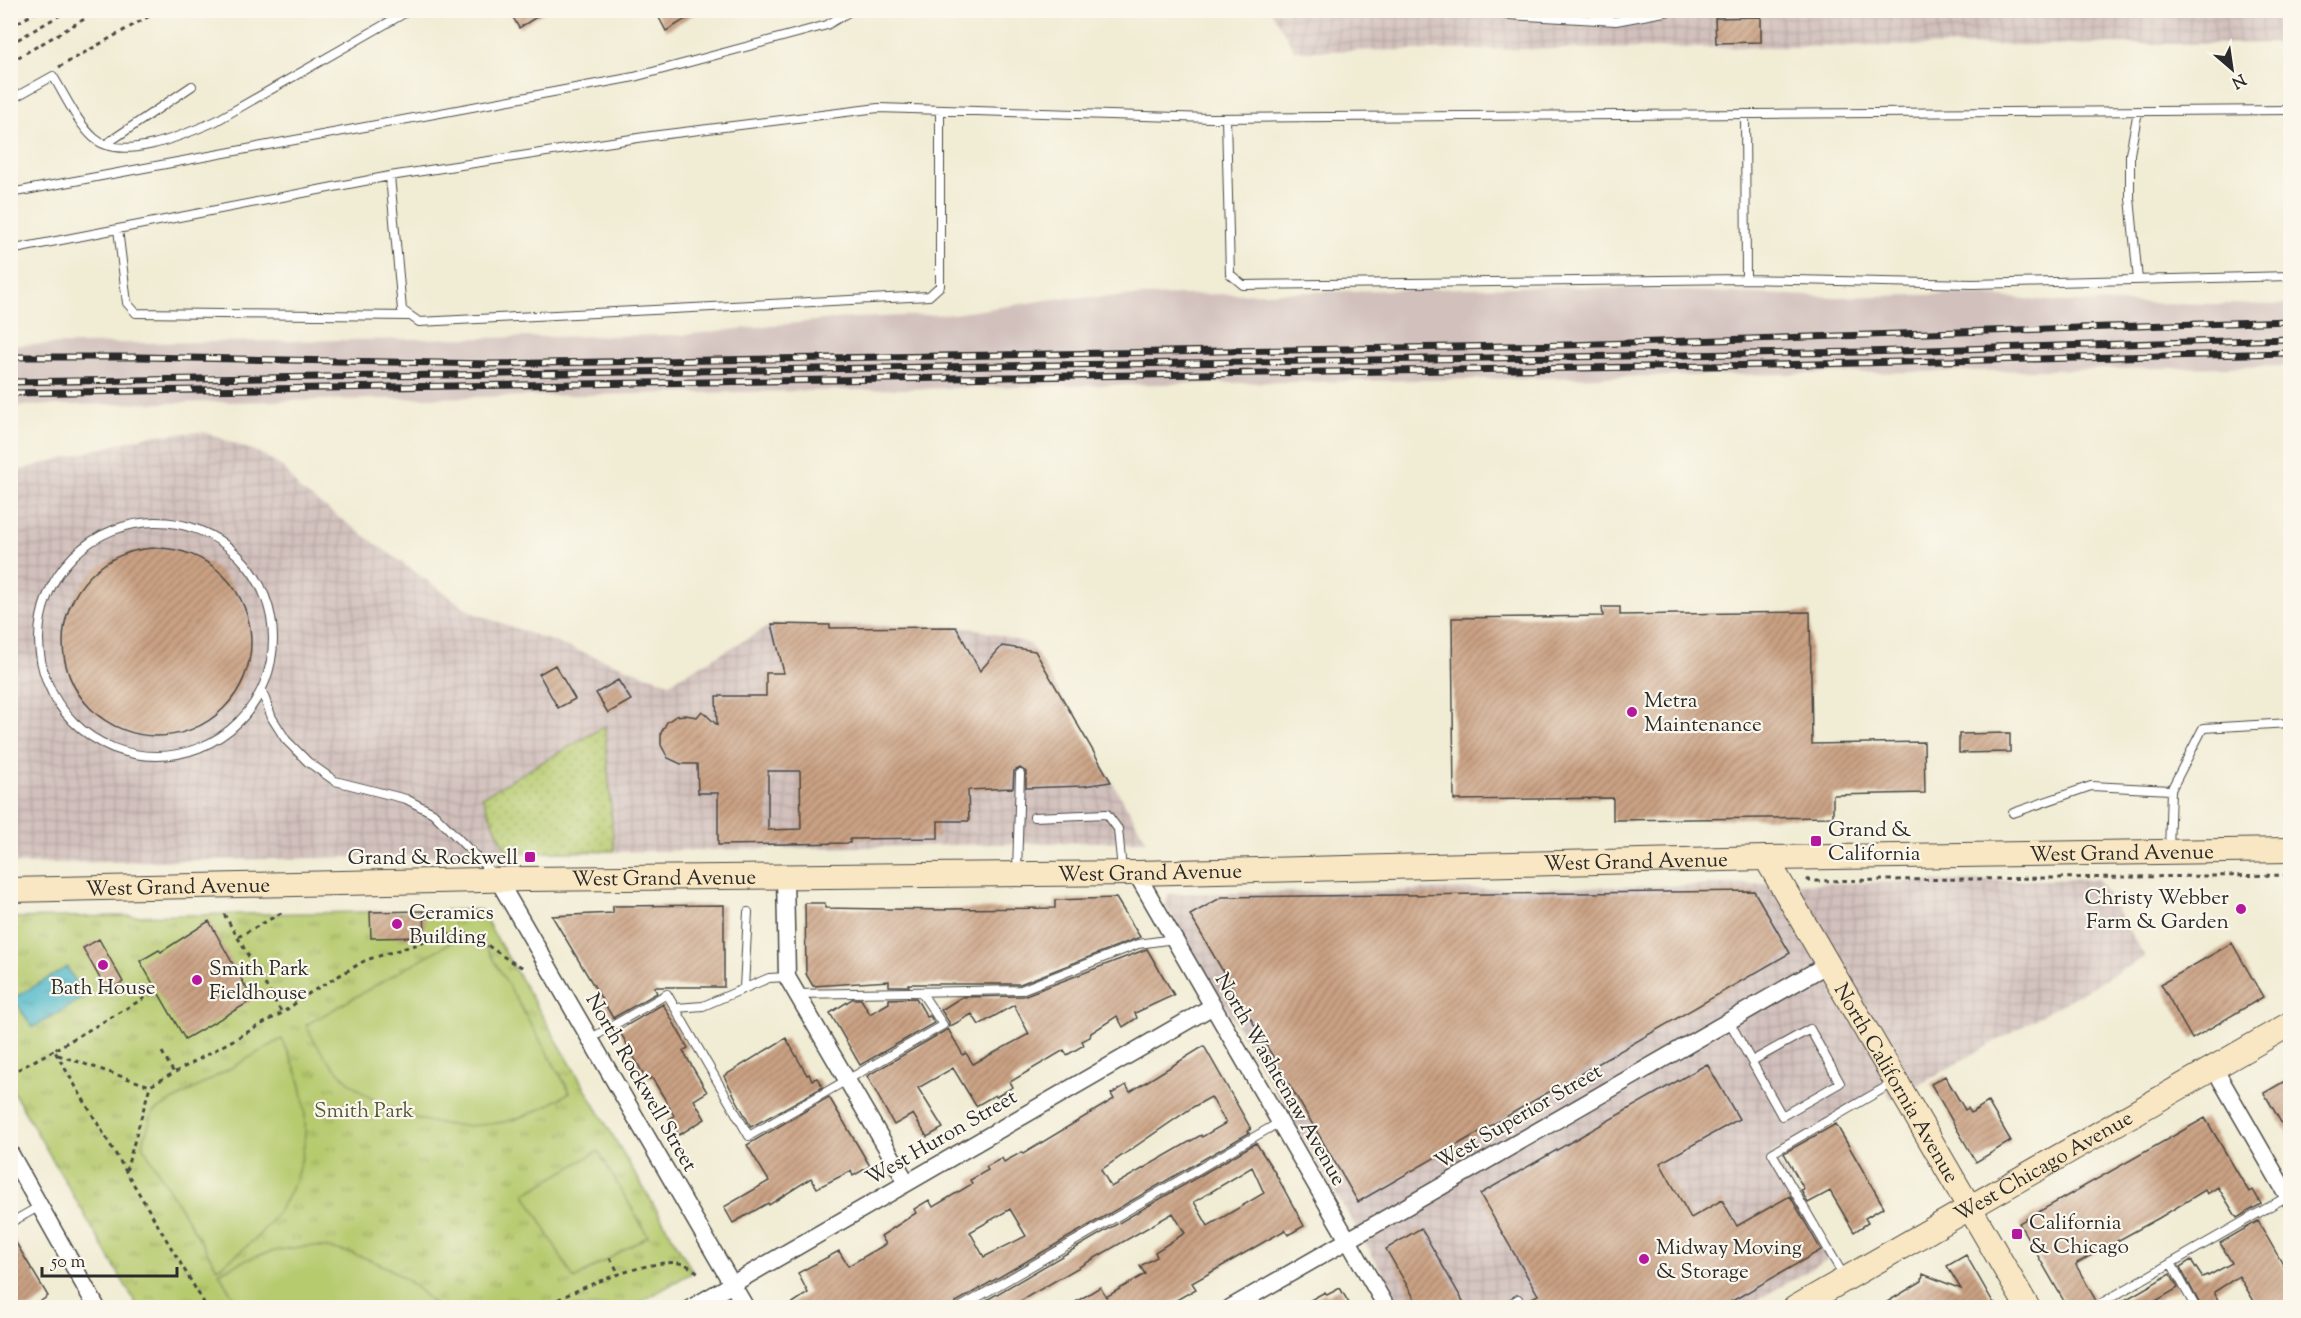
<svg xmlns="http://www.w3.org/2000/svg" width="2301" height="1318" viewBox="0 0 2301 1318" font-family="'Sorts Mill Goudy',serif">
<defs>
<pattern id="industrial-grid" width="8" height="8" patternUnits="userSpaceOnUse" patternTransform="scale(1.5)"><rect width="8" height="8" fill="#d1c0bc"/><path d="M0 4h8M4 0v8" fill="none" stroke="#b4a5a2"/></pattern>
<pattern id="grass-dots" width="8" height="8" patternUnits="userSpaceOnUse" patternTransform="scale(1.5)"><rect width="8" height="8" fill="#b6ca6e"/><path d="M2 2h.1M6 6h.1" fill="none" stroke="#94a45b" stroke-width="1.8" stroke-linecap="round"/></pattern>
<pattern id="park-tufts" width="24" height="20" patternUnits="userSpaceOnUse" patternTransform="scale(1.5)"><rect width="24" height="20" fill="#b6ca6e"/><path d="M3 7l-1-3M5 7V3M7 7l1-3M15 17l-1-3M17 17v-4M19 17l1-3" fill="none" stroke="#94a45b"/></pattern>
<pattern id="water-ripples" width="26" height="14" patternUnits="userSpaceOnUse" patternTransform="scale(1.5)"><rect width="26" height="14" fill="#4db8c9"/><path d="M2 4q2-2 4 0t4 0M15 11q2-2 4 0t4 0" fill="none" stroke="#4096a3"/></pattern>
<pattern id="building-hatch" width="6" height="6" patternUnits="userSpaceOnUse" patternTransform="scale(1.5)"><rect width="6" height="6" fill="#caa183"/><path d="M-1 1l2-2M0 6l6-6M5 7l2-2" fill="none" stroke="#a4836b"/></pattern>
</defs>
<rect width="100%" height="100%" fill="#fbf7ec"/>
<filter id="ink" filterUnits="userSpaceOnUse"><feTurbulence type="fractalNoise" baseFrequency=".0167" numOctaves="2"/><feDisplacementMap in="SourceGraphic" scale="12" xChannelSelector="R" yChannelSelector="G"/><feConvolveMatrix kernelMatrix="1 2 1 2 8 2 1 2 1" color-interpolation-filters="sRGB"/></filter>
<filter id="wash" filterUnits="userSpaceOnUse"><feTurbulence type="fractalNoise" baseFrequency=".008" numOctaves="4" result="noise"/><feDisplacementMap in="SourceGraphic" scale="24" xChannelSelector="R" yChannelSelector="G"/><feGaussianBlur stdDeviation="1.35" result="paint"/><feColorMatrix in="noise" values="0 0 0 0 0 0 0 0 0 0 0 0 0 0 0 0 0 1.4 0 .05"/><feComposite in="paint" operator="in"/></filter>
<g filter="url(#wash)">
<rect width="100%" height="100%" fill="#f1ecd4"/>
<path fill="url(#industrial-grid)" d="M2290 10V43L1295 51 1271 11Z
M204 432 262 454 285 469 299 489 473 613 669 683 773 624 956 627 980 630 1030 644 1147 841 10 864 11 472 152 435Z
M2098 879 2145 957 1892 1100 1886 1089 1773 1153 1833 1257 1745 1307 1523 1308 1518 1299 1504 1307H1403L1165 905 1168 894Z"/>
<path fill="#d1c0bc" d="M1556 286 1837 297 1961 294 2063 302 2290 305V366L1107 385 11 406V345L683 335 833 319 954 314 1061 298Z"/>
<path fill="url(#grass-dots)" stroke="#707a4c" stroke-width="1.5" d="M605 726 614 851 507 853 482 797Z"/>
<path fill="url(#park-tufts)" stroke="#707a4c" stroke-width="1.5" d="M480 910 693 1272 632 1307H138L11 1088 10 918Z"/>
<path fill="#b6ca6e" stroke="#707a4c" stroke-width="1.5" d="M460 937 485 945 570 1092C550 1105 528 1117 504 1122 424 1138 341 1100 306 1025Z
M282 1039C289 1054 297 1069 301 1086 318 1164 283 1227 217 1268L142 1145 153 1112Z
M598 1151 648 1236 574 1279 525 1194Z
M314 1246C363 1252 403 1269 436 1307H239L219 1273C252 1255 277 1248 314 1246Z"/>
<path fill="url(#water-ripples)" stroke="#3c727a" stroke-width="1.5" d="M67 967 85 997 32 1028 14 998Z"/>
<g id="blocks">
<path fill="url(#building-hatch)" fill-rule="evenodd" d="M509 10H548L519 28Z
M655 10H701L666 31Z
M1761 17V42L1716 43 1715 18Z
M63 642a94 94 0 1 1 188 0a94 94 0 1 1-188 0Z
M1602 607H1620V615L1810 612 1812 744 1924 742 1925 793 1833 795V817L1613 820V798L1454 800 1452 618 1603 616Z
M772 624 830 625V628L956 627 980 671 1002 646 1035 651 1111 782 1084 786 1026 788V772L1020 768 1014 771 1013 788 968 790 969 821H938V838L850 839V843L718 845V793H698L697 764H681L668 758 661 745V733L667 722 676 716 685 715 697 717 702 711 717 725 716 696H766V673H784ZM768 771H800L801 829 768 830Z
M555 665 575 699 558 708 539 674Z
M618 680 631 700 608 713 596 693Z
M2010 733V752L1959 753V734Z
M1754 891 1790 953 1358 1202 1190 915 1222 897Z
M1116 898 1140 937 1020 984H908L909 986H889V981L813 986 806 974 805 903H825V908L946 910V909L1055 908V900Z
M724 905V987H654L657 993 613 1018 552 916 613 913V906Z
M424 911 425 937 371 938 370 912Z
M209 921 253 1000 185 1039 140 961 159 950 161 952Z
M99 939 123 982 107 991 83 948Z
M2232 943 2263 997 2192 1039 2161 984Z
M1147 949 1174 995 1135 1013 1137 1018 1123 1027 1117 1016 1091 1033 1090 1037 1082 1041 1084 1045 1067 1055 1064 1050 1010 1082 1013 1087 996 1097 995 1095 976 1106 953 1068 918 1088 943 1128 927 1137 913 1114 894 1125 867 1076 948 1029 963 1055 966 1053 973 1064 1029 1034 1014 1005 979 1025 972 1014 949 1027V1022L941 1010 962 997 1023 996Z
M916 998 927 1017 930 1016 934 1023 860 1065 830 1013 852 999H861L870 1014 889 1003V999Z
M663 1004 688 1048 683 1051 707 1092 694 1100 705 1119 679 1135 669 1119 674 1116 663 1096 652 1078 649 1079 646 1074 644 1075 619 1030Z
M786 1038 807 1075 809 1074 812 1080 817 1078 823 1087 751 1127 724 1076Z
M1204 1046 1251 1129 1248 1131 1249 1133 956 1302 953 1308H785L808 1293 798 1273 839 1251 848 1266 886 1244 881 1236 916 1213 914 1209 929 1200 933 1207 972 1184 970 1180 988 1170 986 1167 1002 1158 1004 1162 1022 1152 1023 1154 1114 1099 1111 1094 1126 1085 1130 1092ZM1211 1097 1226 1123 1202 1137 1201 1135 1111 1187 1101 1170 1193 1107ZM1010 1209 1026 1236 984 1257 970 1232Z
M1707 1064 1739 1119 1660 1163 1691 1218 1722 1200 1737 1226 1790 1196 1821 1250 1720 1308H1529L1526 1301 1538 1295 1480 1194Z
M1945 1076 1965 1110 1968 1108 1971 1113 1988 1102 2011 1141 1976 1162 1931 1084Z
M2290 1078V1138L2264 1093Z
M829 1097 870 1166 853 1176 851 1171 817 1188 811 1178 769 1205 768 1203 733 1223 724 1207 769 1181 747 1145Z
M2205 1118 2249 1192 2253 1190 2261 1204 2237 1218 2218 1187 2207 1194 2205 1190 2159 1218 2077 1263 2076 1265 2095 1299 2087 1308H2068L2019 1223Z
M1836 1124 1884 1207 1865 1218 1868 1223 1854 1232 1830 1191 1808 1203 1801 1190 1804 1189 1784 1153Z
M1256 1143 1274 1171 1304 1226 1288 1235 1285 1230 1215 1270 1192 1283 1196 1289 1171 1303 1170 1306 1066 1308 1100 1287 1106 1297 1145 1274 1140 1266 1157 1257 1155 1252 1185 1233 1173 1213 1008 1308H973ZM1252 1167 1264 1193 1208 1226 1194 1202Z
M2258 1221 2290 1277V1308H2258L2239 1276 2214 1292 2222 1308H2202L2180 1267 2191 1260 2202 1277 2207 1275 2208 1276 2232 1263 2220 1243Z
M1421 1228 1456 1289 1467 1308H1420L1386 1249Z
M10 1233 48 1296 31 1308H10Z
M1966 1255 1993 1302 2005 1308H1877L1922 1281 1923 1274 1961 1289 1947 1266Z
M2170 1274 2178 1288 2144 1308H2111Z
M1340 1288 1352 1308H1296L1325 1292 1327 1295Z"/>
</g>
</g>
<g filter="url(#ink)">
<use href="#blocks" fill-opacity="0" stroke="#494844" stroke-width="1.5"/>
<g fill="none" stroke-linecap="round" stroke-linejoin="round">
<g stroke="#494844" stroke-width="10">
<path id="lane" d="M1506 10 1508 15 1616 21 1675 10
M10 100 53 76C64 94 78 124 94 138 122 163 186 134 216 121L410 10
M2138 111 2130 154V198L2138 280
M1745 114 1746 279
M1226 118 1230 274 1243 285 1746 279 1973 284 2290 276
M106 144 192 86
M390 176 402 310 419 322 929 296 940 286V110
M10 193 634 77 827 25 852 10
M118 229 127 303 136 313 410 316
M10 250 390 176 651 136 878 108 1211 118 2290 110
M39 639a117 117 0 1 1 234 0a117 117 0 1 1-234 0Z
M262 691 272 718 286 740 308 762 335 781 406 799 433 813 494 875
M2013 813 2091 786 2171 790
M1034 817 1107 814 1118 829 1122 870
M2169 851 2171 790 2203 728 2290 723
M1017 871 1020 774
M744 988 748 912
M796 994 1021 990 1138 944 1174 939
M676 1008 703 1006 769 978 787 977
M1729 1021 1782 1116 1840 1083 1810 1029 1752 1061
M590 1039 667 994 749 1136 943 1025 921 992
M10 1223 40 1206
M2171 1263 2196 1308
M1845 1278 1772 1153 1893 1083
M959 1308 1280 1122
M1504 1308 1518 1299 1523 1308
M2093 1308 2288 1196"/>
</g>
<g stroke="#494844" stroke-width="19">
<path id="street" d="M1136 873 1387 1308
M785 877 787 977 907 1183
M498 880 746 1308
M2214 1068 2290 1200
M10 1153 97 1308
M691 1308 1213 1006
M1230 1308 1828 964"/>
</g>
<g stroke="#494844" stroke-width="26">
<g id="secondary">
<path id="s1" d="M1766 858 2028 1308"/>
<path id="s2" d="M10 890 526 879 1136 873 1766 858 2290 850"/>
<path id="s3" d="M1795 1308 2290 1024"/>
</g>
</g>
<path stroke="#494844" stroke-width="3" stroke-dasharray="4.5 4.5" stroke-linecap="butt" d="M10 27 40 10
M10 44 69 10
M10 62 100 10
M59 67 160 10
M1807 879 1810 881 2290 875
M224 914 282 1013
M238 937 283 912
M153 993 54 1050 207 1308
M162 1052 174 1073
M58 1055 150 1086
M10 1074 54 1050
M126 1171 150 1086 282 1013 311 992 366 960 431 940 461 932 480 940 510 961 526 969
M610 1258 620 1275
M542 1308C569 1292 654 1255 683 1264 688 1265 694 1270 699 1273"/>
<use href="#lane" stroke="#fff" stroke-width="8"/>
<use href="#street" stroke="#fff" stroke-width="16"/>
<use href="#secondary" stroke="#f9e7c3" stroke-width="24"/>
<g stroke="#2b2b2b" stroke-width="7">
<path id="rail" d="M10 357H140L492 364 1568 345 2290 321
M10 382 1865 352 2290 339
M10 393 1772 365 2290 353"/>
</g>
<use href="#rail" stroke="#fbf7ec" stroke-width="4.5" stroke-dasharray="14" stroke-linecap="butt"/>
</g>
</g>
<g fill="#b5179e" stroke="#fbf7ec" stroke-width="2">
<circle cx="1632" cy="712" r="6"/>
<rect x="1810" y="835" width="12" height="12" rx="3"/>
<rect x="524" y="851" width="12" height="12" rx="3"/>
<circle cx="2241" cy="909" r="6"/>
<circle cx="397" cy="924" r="6"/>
<circle cx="103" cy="965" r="6"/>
<circle cx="197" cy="980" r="6"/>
<rect x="2011" y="1228" width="12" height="12" rx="3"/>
<circle cx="1644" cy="1259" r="6"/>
</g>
<g text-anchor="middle" stroke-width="4.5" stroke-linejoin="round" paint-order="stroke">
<g font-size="21" fill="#2b2b2b" stroke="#fbf7ec" text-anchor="start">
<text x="1644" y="707">Metra<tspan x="1644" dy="24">Maintenance</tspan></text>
<text x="1828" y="836">Grand &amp;<tspan x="1828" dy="24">California</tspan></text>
<text x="518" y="864" text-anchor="end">Grand &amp; Rockwell</text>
<text x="2229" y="904" text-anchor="end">Christy Webber<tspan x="2229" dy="24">Farm &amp; Garden</tspan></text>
<text x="409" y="919">Ceramics<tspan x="409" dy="24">Building</tspan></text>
<text x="209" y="975">Smith Park<tspan x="209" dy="24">Fieldhouse</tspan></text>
<text x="103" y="994" text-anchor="middle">Bath House</text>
<text x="2029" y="1229">California<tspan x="2029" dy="24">&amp; Chicago</tspan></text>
<text x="1656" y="1254">Midway Moving<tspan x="1656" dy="24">&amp; Storage</tspan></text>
</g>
<g font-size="21" fill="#2b2b2b" stroke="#fbf7ec">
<text dy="7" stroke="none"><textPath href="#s2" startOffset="2112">West Grand Avenue</textPath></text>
<text dy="7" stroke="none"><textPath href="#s2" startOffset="1626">West Grand Avenue</textPath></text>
<text dy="7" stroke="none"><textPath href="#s2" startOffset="1140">West Grand Avenue</textPath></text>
<text dy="7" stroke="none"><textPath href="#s2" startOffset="654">West Grand Avenue</textPath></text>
<text dy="7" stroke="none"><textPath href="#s2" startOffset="168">West Grand Avenue</textPath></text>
<text transform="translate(1281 1079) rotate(60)" y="7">North Washtenaw Avenue</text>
<text transform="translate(642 1082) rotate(60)" y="7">North Rockwell Street</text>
<text dy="7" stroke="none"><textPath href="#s1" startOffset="260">North California Avenue</textPath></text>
<text transform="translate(1518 1116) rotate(-30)" y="7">West Superior Street</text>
<text transform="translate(941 1137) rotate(-30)" y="7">West Huron Street</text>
<text dy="7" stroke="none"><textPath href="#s3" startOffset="286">West Chicago Avenue</textPath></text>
</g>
<g font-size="21" fill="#555b3f" stroke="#fbf7ec">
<text x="364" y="1117">Smith Park</text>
</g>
</g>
<rect width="2301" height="1318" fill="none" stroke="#fbf7ec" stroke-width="36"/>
<g transform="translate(2232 69) rotate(151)" stroke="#fbf7ec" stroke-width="4.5" paint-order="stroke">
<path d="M0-4.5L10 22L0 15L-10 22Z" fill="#2b2b2b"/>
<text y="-9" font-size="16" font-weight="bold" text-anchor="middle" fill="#2b2b2b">N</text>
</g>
<path d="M42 1267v9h135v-9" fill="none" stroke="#2b2b2b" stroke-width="3"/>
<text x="51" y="1267" font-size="18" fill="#2b2b2b" stroke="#fbf7ec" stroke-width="4.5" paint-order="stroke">50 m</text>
</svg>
